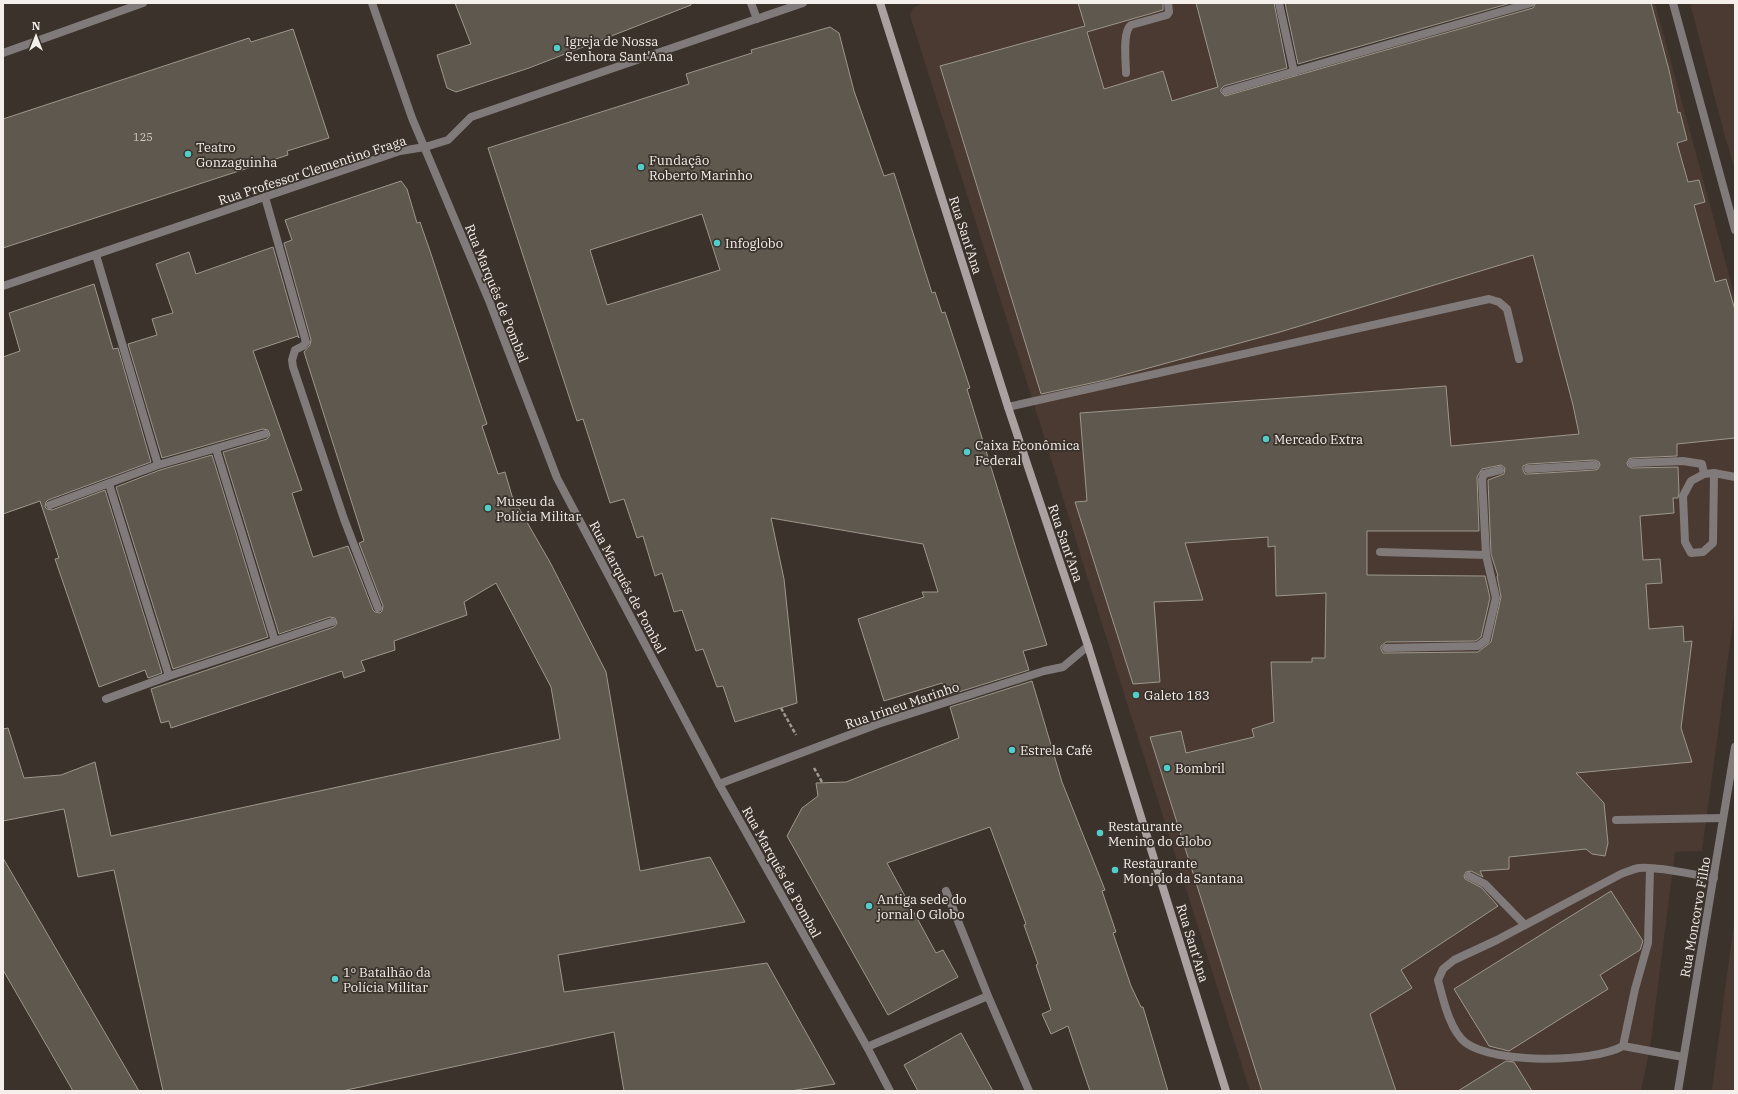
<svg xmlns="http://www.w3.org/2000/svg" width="1738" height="1094" viewBox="0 0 1738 1094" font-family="'IBM Plex Serif',serif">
<rect width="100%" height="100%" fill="#3b322c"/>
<path fill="#4a3a31" d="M923 3H1269L1218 82 1222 95 1523 3H1655L1735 297V607L1702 851 1675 852 1650 1048 1641 1091H1250L1090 586 1043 433 911 19 910 14 913 8Z
M1690 3H1735V171L1724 133Z
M1735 916V1091H1712L1727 974Z"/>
<path fill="#5e584e" stroke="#9d978c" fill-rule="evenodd" d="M455 3H691V5L529 68 456 92 447 88 437 55 471 44Z
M1078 3H1163V10L1087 32 1104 89 1163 71 1172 101 1218 87 1196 3H1274L1287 68 1224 86 1221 89V92L1225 96 1533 8 1536 3H1651L1669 70 1678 113 1680 112 1687 140 1677 143 1688 182 1699 180 1705 202 1694 205 1715 282 1726 279 1735 310V438L1677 444V456L1632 458 1629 459 1627 463 1628 466 1632 468 1678 467 1679 492 1678 498H1673L1674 513 1640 516 1643 560 1660 559 1662 583 1646 584 1649 629 1683 626 1684 642 1692 641 1681 728 1692 762 1576 773 1604 803 1608 843 1605 856 1592 854 1586 849 1509 857V869L1480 871 1483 877 1471 871 1466 872 1464 876 1465 879 1482 888 1498 906 1401 970 1412 988 1370 1014 1396 1091H1262L1150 737 1181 731 1186 753 1254 737 1252 729 1274 722 1271 662H1312V658H1325L1326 593 1276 596 1275 546 1268 547V537L1185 543 1203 600 1154 602 1160 682 1133 684 1075 502 1087 501 1080 413 1446 386 1451 446 1579 434 1573 405 1533 255 1280 332 1105 380 1041 394 940 66 1085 26ZM1595 460 1599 462 1600 465 1598 469 1595 470 1528 474H1525L1523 470V466L1528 464ZM1501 465 1505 468 1504 474 1488 480 1491 554 1498 576H1497L1501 597 1491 642 1478 652 1383 653 1381 649V646L1386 642 1476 641 1481 637 1490 598 1485 576 1367 575V531H1479L1477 477 1482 469Z
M1285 3H1511L1298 64Z
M830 27 839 33 854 91 884 176 894 173 932 293 935 292 942 313 945 312 970 388 967 389 1018 555 1047 645 1023 651 1029 670 946 696 942 683 884 701 858 619 924 597 922 592H938L923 544 771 518 784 579 797 703 735 722 723 686 717 687 703 649 696 651 682 610 674 612 662 573 655 576 643 536 637 538 624 499 610 503 583 419 577 421 488 148 689 84 686 74 752 53 751 50ZM702 214 720 270 607 305 590 250Z
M293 29 329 138 287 151 288 155 3 248V119L249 38 251 42Z
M401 181 407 189 417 223 420 222 430 251 487 424 482 426 498 474 505 472 512 496 551 564 606 672 640 871 710 857 745 922 558 955 564 992 767 963 835 1084 790 1091H624L614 1032 342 1091H163L114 870 78 877 64 809 3 821V729L8 728 24 778 61 775 95 762 111 836 560 739 551 687 496 583 464 602 467 615 394 641 395 650 361 661 365 671 344 678 342 671 171 728 169 721 161 723 151 689 334 627 337 623 335 618 330 617 279 634 223 452 267 439 270 435 268 430 263 429 162 458 128 344 157 335 152 319 173 313 156 264 189 252 196 274 273 247 299 338 298 336 253 351 302 490 292 493 313 557 348 546 373 610 375 612 380 613 382 611 383 606 359 543 364 541 304 352 310 345 311 340 284 243 292 240 285 220Z
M94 284 113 349 118 348 151 462 48 500 46 502 45 507 47 509 52 510 105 490 162 673 148 678 145 670 99 687 55 559 59 558 40 501 3 514V357L20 351 9 313Z
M212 455 268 637 173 669 116 487 160 470Z
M1032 681 1062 782 1105 890 1102 891 1116 932 1113 933 1131 986 1141 1007H1143L1168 1091H1090L1068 1026 1051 1034 1042 1014 1051 1010 1036 965 1038 964 1024 925 1026 924 990 827 887 863 936 953 943 950 958 977 888 1015 787 836 802 808 818 796 816 783 846 782 959 738 950 707Z
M3 858 139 1091H73L3 970Z
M1611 891 1643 941 1640 950 1600 975 1608 989 1509 1051 1489 1046 1454 989Z
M961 1033 993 1091H918L904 1065Z
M1506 1061 1514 1062 1532 1091H1458Z"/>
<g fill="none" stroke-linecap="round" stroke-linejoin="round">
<path stroke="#a09994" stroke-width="2.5" stroke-dasharray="4 2" stroke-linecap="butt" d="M781 708 796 735
M814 768 822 782"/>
<path stroke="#807a7a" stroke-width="8" d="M751 3 757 19
M1279 3 1294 72
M3 53 143 3
M1126 73C1126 62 1122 32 1131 25L1167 15 1169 12 1168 3
M1226 91 1531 3
M265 197 306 342 303 346 295 350 292 360 293 367 344 519 378 608
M1008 407 1489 299 1499 302 1507 309 1519 359
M1632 463 1683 461 1702 464 1704 474
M1528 469 1595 465
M1714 473 1713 543 1703 552 1691 553 1685 542 1683 496 1691 481 1704 474 1714 473 1735 477
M1380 552 1486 555
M1386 648 1478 646 1486 640 1496 598 1486 555 1482 479 1484 474 1500 470
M1616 820 1723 818
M1650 869 1648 943 1635 989 1623 1046C1593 1063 1495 1064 1466 1043 1450 1031 1443 999 1438 980L1443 969 1454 960 1497 940 1621 874C1627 872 1633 869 1639 868 1659 866 1693 875 1714 878
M1469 876 1485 884 1525 925
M988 996 1029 1091
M1623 1046 1683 1057
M867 1047 988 996 946 891"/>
<path stroke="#807a7a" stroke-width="8" d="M96 255 158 465 265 434
M3 286 400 151 425 147 448 140 471 117 803 3
M216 449 275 641
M50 505 158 465
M169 676 332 622
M106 699 169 676 109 484
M719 784 878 724 1044 671 1063 667 1088 646
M1678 1091 1735 747"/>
<path stroke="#807a7a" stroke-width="8" d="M372 3 412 118 490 303 557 478 719 784 867 1047 890 1091
M1673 3 1735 230"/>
<path stroke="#aba1a1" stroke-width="8" d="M880 3 1008 407 1088 646 1226 1091"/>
</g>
<g fill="#53cdca" stroke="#3b322c" stroke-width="1.5">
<circle cx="557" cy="48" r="4"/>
<circle cx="188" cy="154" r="4"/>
<circle cx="641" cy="167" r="4"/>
<circle cx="717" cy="243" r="4"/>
<circle cx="1266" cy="439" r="4"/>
<circle cx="967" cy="452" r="4"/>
<circle cx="488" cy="508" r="4"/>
<circle cx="1136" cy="695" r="4"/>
<circle cx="1012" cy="750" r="4"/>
<circle cx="1167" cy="768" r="4"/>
<circle cx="1100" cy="833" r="4"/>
<circle cx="1115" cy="870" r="4"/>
<circle cx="869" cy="906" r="4"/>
<circle cx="335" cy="979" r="4"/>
</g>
<g text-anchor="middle" stroke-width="3.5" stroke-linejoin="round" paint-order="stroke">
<g font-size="11" fill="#cfc9c4">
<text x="143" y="141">125</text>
</g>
<g font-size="13" fill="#f5efeb" stroke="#3b322c" text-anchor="start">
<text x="565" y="46">Igreja de Nossa<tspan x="565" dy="15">Senhora Sant'Ana</tspan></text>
<text x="196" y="152">Teatro<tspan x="196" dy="15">Gonzaguinha</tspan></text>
<text x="649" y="165">Fundação<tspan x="649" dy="15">Roberto Marinho</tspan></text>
<text x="725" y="248">Infoglobo</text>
<text x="1274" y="444">Mercado Extra</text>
<text x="975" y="450">Caixa Econômica<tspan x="975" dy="15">Federal</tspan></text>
<text x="496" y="506">Museu da<tspan x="496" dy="15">Polícia Militar</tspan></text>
<text x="1144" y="700">Galeto 183</text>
<text x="1020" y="755">Estrela Café</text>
<text x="1175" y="773">Bombril</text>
<text x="1108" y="831">Restaurante<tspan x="1108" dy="15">Menino do Globo</tspan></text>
<text x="1123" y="868">Restaurante<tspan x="1123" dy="15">Monjolo da Santana</tspan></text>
<text x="877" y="904">Antiga sede do<tspan x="877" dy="15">jornal O Globo</tspan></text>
<text x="343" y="977">1º Batalhão da<tspan x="343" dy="15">Polícia Militar</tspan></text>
</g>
<g font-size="13" fill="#f5efeb" stroke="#3b322c">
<text transform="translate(312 170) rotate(-18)" y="5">Rua Professor Clementino Fraga</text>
<text transform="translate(966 235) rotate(72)" y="5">Rua Sant'Ana</text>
<text transform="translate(497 293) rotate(68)" y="5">Rua Marquês de Pombal</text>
<text transform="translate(1066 543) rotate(71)" y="5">Rua Sant'Ana</text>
<text transform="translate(628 587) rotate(62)" y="5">Rua Marquês de Pombal</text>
<text transform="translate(902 705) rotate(-19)" y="5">Rua Irineu Marinho</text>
<text transform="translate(782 872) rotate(61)" y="5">Rua Marquês de Pombal</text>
<text transform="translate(1695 917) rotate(-80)" y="5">Rua Moncorvo Filho</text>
<text transform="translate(1193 943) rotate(73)" y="5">Rua Sant'Ana</text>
</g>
</g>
<rect width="1738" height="1094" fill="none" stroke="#f5efeb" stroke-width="8"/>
<g transform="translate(36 36)" stroke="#3b322c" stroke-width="3" paint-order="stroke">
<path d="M0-3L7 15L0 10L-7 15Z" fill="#f5efeb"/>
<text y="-6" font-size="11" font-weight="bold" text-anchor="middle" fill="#f5efeb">N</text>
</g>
</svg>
